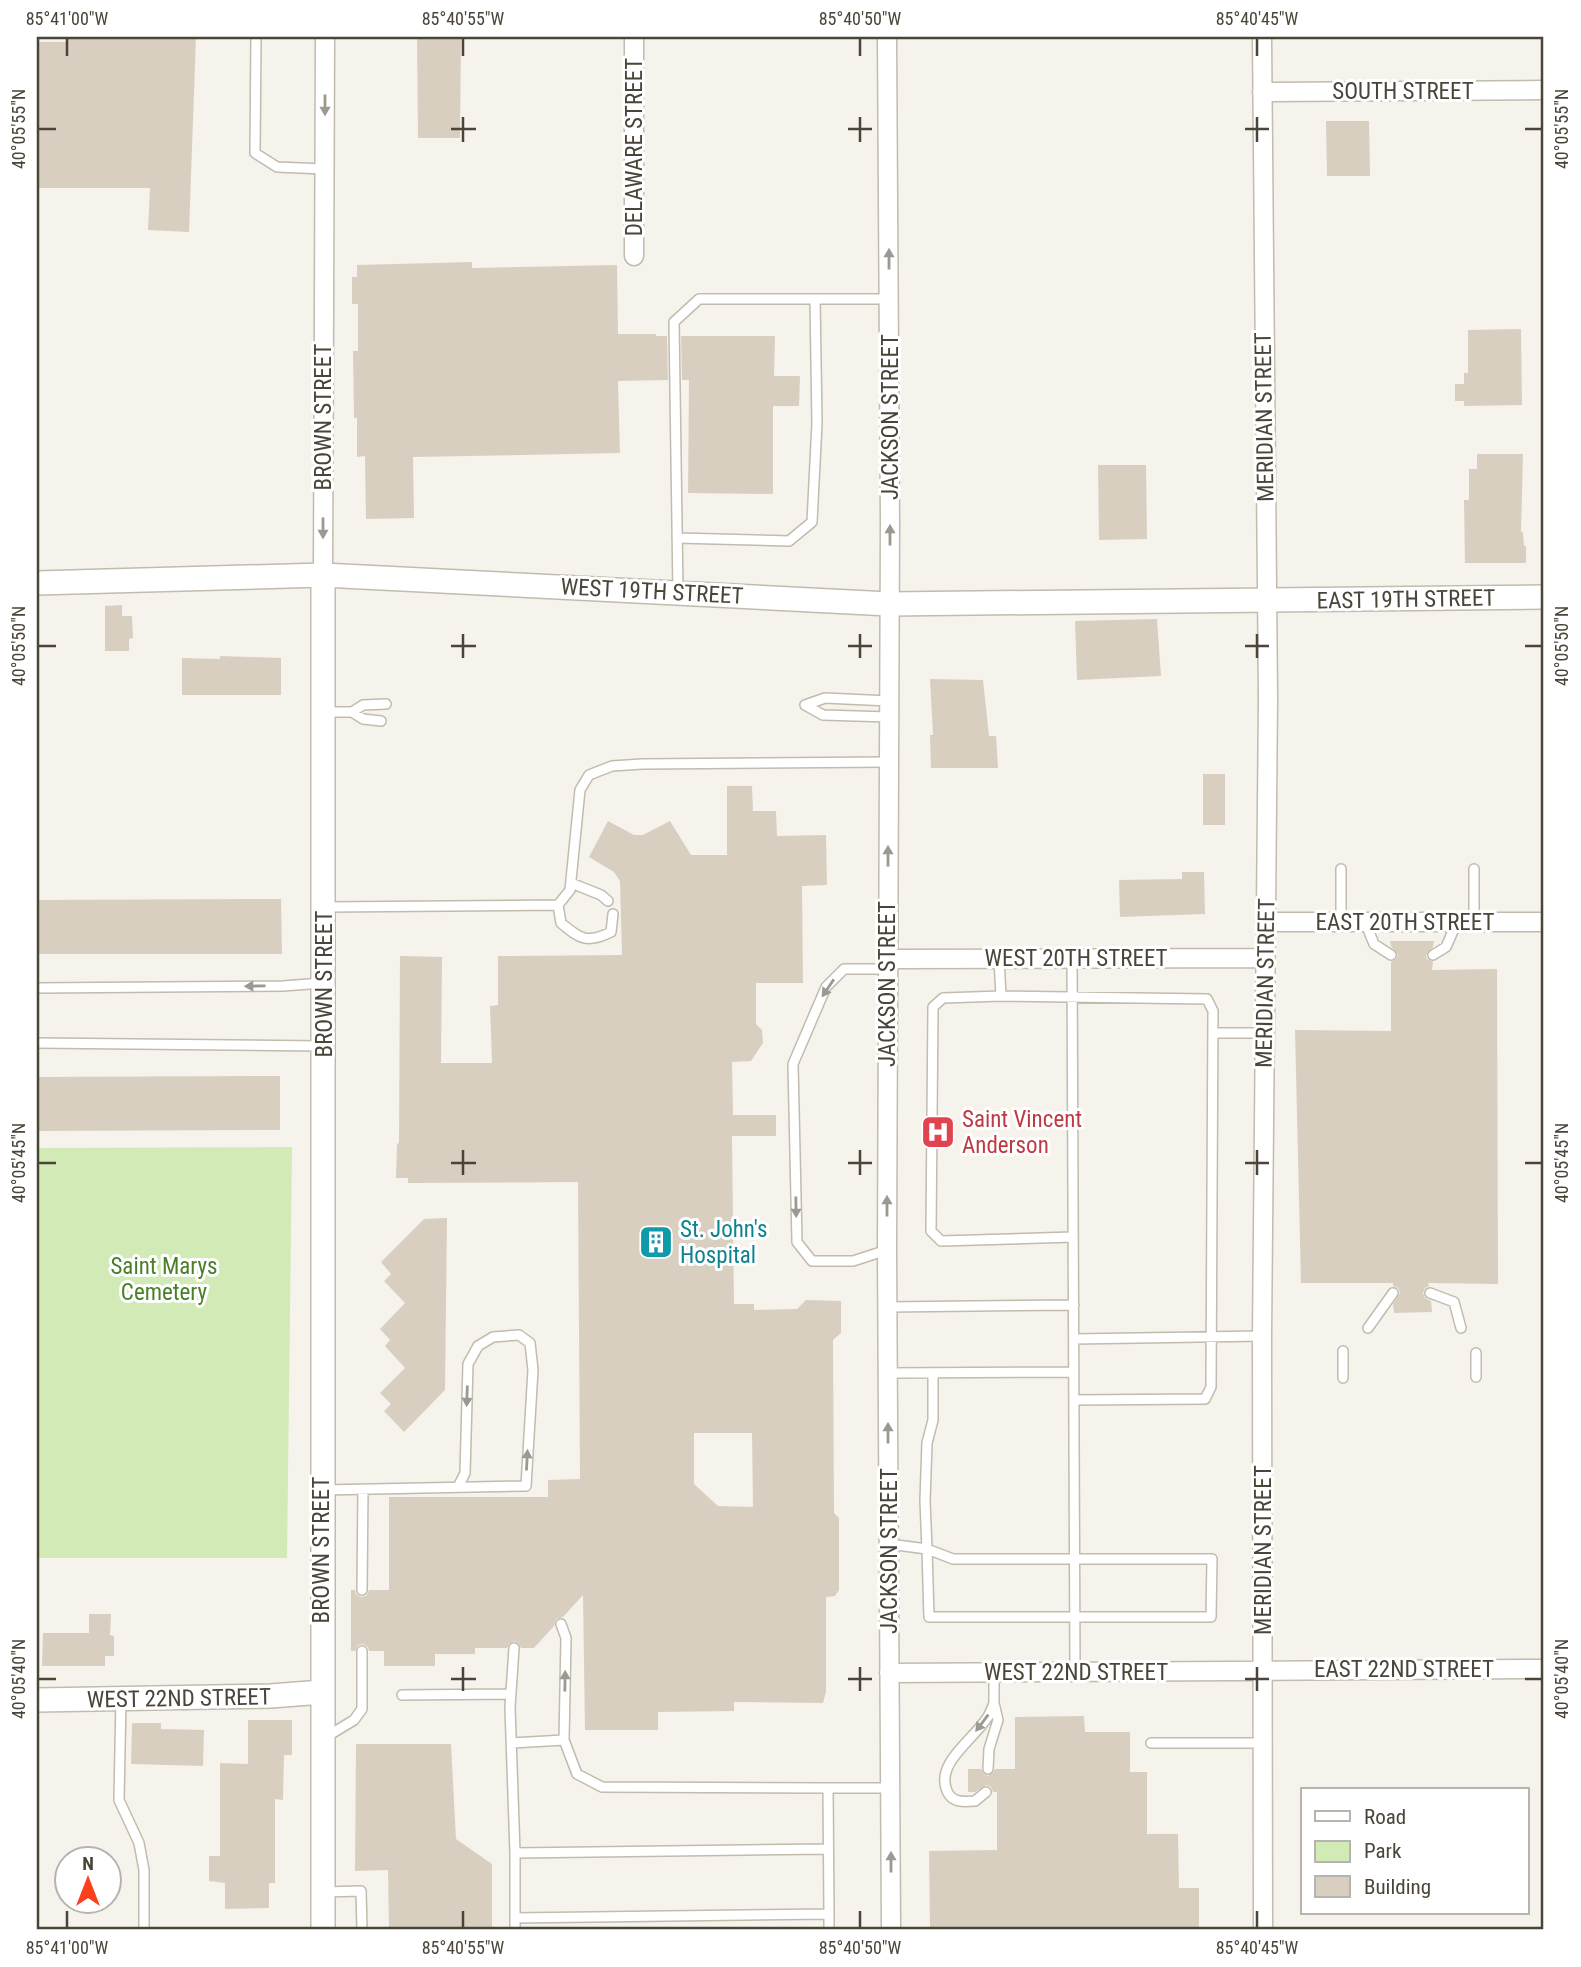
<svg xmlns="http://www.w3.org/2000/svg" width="1581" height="1967" viewBox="0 0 1581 1967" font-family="'Roboto Condensed',sans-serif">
<rect width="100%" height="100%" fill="#f6f3ec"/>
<path fill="#d2eab5" d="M292 1147 287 1558H37V1148Z"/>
<path fill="#d8cfc1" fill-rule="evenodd" d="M66 37H196L189 232 148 230 150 188H37V42H66Z
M417 37H461L460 138H418Z
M1326 121H1369L1370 176H1327Z
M472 262V268L617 265 618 334H656V336H667L668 380 618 381 620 453 413 457 414 518 366 519 365 456 357 457V418H354L353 351H358V304H352V277H357V265Z
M1521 329 1522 405 1464 406V401H1455V384H1464V373H1468V330Z
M681 336H775L774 376H800L799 406H773V494L688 493 689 380H682Z
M1477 454H1523L1521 532H1523L1524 546H1526V563H1465L1464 500H1469V469H1477Z
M1098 465H1146L1147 539 1099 540Z
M122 605V616H132L133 638 129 639V651H105V606Z
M1157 619 1161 676 1077 680 1075 621Z
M220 656 281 658V695H182V658L220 659Z
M930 679 983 680 989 736H996L998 768H931L930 735H933Z
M1203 774H1225V825H1203Z
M727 786H752L753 811H776L777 836 826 835 827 885 802 886 803 983H756V1024L762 1030 763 1043 751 1061 732 1062 733 1115H776V1136H732L734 1304H754V1310L797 1309 806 1300 841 1301V1333L833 1340 834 1513 839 1518V1590L835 1596 826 1597V1692L823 1703 734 1702V1711L658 1712V1730H585L583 1595 563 1617 556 1619 554 1626 534 1648H521L518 1643 514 1641 509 1644 507 1648H475V1654H435V1666H384V1651H369L368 1647 363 1644 358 1645 355 1651H351V1590H355L356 1594 361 1597 366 1596 369 1590H389V1497H548V1480L580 1479 578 1182 408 1183V1178H396L397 1145 399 1142 400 956 442 957 441 1063H492L490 1006 498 1005V956L622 955 620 881 614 872 589 857 608 821 634 835H643L670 821 691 855H727ZM694 1433H752L753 1507 718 1506 694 1484Z
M1182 872H1204L1205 914 1120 917 1119 880 1182 879Z
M281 899 282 954H37V900Z
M1390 941H1434L1433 947 1426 955 1427 959 1433 962 1432 970 1497 969 1498 1284 1428 1283 1429 1286 1425 1288 1423 1293 1425 1298 1431 1301 1432 1312 1394 1313 1393 1304 1400 1293 1398 1288 1393 1286V1283H1301L1295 1030 1391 1031V962L1396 959 1398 955 1391 946Z
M280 1076V1130L37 1131V1077Z
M447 1218 445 1390 404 1432 384 1411 391 1404 380 1393 405 1368 385 1346 390 1340 380 1329 405 1303 384 1281 391 1274 381 1262 424 1219Z
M89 1614H111L110 1635 114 1636V1656H105V1666H42L43 1633H89Z
M1084 1716 1085 1732H1130V1772H1147V1834H1178L1179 1888H1199V1930H930L929 1851 997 1850V1792H993L991 1787 986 1785 975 1792H968V1769H981L984 1774 988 1776 993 1773 995 1769H1015V1717Z
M248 1720H292V1755H284L283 1800 275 1799V1883H269V1908L225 1909V1883L209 1881V1856H220V1763L248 1764Z
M132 1723H161V1729L204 1730 203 1766 131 1764Z
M356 1744H451L456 1839 492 1864V1930H389L388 1870 355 1871Z"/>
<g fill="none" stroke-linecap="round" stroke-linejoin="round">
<g stroke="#c2bbae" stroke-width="12">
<path id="service" d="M256 37 255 153 277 167 324 169
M677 538 789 541 812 522 817 423 815 299
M678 592 674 322 699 299H889
M325 712H352L363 719 381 721
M352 712 363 705 386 704
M889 717 823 715 805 705 825 698 889 701
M1474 869V922
M571 883 601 895 608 901
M558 905 561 923C580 939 587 944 611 932L613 914
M326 907 558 905 570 890 580 790 589 775 612 766 642 764 888 762
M1341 922V869
M1365 922 1374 944 1391 955
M1433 955 1446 947 1457 922
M999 959 1001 996 1207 999 1213 1011 1211 1387 1205 1399 1074 1400
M1072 959 1075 1672
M37 988 283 986 322 983
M1001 996 943 998 933 1007 931 1231 941 1241 1073 1237
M1213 1033H1264
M37 1043 322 1046
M887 1250 853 1261H812L797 1242 793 1064 826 987 844 969H887
M1430 1293 1454 1302 1461 1328
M887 1307 1074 1305
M1368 1328 1393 1293
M1074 1339 1262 1336
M1343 1351V1378
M1476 1353V1377
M887 1373 1074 1372
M323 1490 526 1486 533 1370 530 1343 519 1335 493 1337 478 1346 468 1364 465 1473 458 1487
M889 1544 927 1549 929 1617H1211L1212 1559H953L927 1549 925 1501 927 1443 933 1420V1373
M362 1590 363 1489
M561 1624 566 1638 564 1740
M514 1648 510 1707 515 1853V1930
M994 1673V1703
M402 1695 510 1694
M121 1699 119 1800 139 1843 144 1870V1930
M326 1737 354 1720 362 1709V1651
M512 1743 564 1740 577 1774 602 1787 828 1788
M1151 1743H1263
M986 1792 975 1801C964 1802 952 1803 947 1791 935 1763 974 1739 987 1718 990 1714 992 1708 994 1703L998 1720 989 1749 988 1769
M515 1853 828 1849
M324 1892 361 1891 362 1930
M829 1914 828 1788H890
M515 1918 829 1914V1930"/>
</g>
<g stroke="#c2bbae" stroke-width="21">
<path id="minor" d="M887 37 890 522 887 1250 891 1930
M1262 37 1268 698 1262 1336 1263 1930
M1262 92 1544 90
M634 256V37
M323 575 325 37
M1265 922H1544
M887 959 1265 958
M889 1673 1544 1669"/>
</g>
<g stroke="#c2bbae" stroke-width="26">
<path id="tertiary" d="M37 583 323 575 889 604 1544 597
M37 1700 271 1696 322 1692
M323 1930C320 1479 325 1027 323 575"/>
</g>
<use href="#service" stroke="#fff" stroke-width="9"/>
<use href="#minor" stroke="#fff" stroke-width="18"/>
<use href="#tertiary" stroke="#fff" stroke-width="23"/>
</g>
<defs><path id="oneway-solid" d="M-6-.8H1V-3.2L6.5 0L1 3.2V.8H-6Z" transform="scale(1.75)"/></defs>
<g fill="#9c9892">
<use href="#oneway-solid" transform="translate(325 105) rotate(90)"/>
<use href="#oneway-solid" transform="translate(889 259) rotate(-90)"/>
<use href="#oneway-solid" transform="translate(323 528) rotate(90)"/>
<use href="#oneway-solid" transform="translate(890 535) rotate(-90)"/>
<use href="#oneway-solid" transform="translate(888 856) rotate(-90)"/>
<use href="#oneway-solid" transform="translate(255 986) rotate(179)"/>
<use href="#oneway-solid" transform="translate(828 988) rotate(124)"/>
<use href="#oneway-solid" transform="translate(887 1206) rotate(-90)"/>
<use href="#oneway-solid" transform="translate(796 1207) rotate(89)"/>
<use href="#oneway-solid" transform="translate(467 1396) rotate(92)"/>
<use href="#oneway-solid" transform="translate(888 1433) rotate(-90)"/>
<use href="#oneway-solid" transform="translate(527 1460) rotate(-87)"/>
<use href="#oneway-solid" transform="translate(565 1681) rotate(-89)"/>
<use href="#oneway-solid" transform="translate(982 1723) rotate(127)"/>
<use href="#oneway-solid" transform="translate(891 1862) rotate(-90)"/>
</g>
<path fill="none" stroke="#4b4439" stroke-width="2.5" d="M67 38V56M463 38V56M860 38V56M1257 38V56M463 117V142M860 117V142M1257 117V142M38 129H56M451 129H476M848 129H872M1245 129H1269M1525 129H1542M463 634V658M860 634V658M1257 634V658M38 646H56M451 646H476M848 646H872M1245 646H1269M1525 646H1542M463 1150V1175M860 1150V1175M1257 1150V1175M38 1163H56M451 1163H476M848 1163H872M1245 1163H1269M1525 1163H1542M463 1667V1691M860 1667V1691M1257 1667V1691M38 1679H56M451 1679H476M848 1679H872M1245 1679H1269M1525 1679H1542M67 1911V1928M463 1911V1928M860 1911V1928M1257 1911V1928"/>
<defs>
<g id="hospital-square" transform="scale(1.75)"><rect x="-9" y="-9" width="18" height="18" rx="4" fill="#e0444e" stroke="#fff"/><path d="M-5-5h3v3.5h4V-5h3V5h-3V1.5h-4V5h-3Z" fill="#fff"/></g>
<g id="building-square" transform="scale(1.75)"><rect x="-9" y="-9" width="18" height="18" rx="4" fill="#0f9aa8" stroke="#fff"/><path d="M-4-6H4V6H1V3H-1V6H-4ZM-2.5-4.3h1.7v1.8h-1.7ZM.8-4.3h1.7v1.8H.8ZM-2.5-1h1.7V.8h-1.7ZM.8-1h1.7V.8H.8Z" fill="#fff"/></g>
</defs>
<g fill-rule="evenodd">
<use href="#hospital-square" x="938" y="1132"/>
<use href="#building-square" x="656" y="1242"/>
</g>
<g text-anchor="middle" stroke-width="6" stroke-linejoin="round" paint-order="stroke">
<g font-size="23" fill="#4b4439" stroke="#fff">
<text x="1403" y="99">SOUTH STREET</text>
<text transform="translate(634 147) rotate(-90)" y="8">DELAWARE STREET</text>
<text transform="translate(323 417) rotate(-90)" y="8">BROWN STREET</text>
<text transform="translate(890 417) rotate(-90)" y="8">JACKSON STREET</text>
<text transform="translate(1264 417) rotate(-91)" y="8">MERIDIAN STREET</text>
<text transform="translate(652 591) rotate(3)" y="8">WEST 19TH STREET</text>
<text transform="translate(1406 599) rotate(-1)" y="8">EAST 19TH STREET</text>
<text x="1405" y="930">EAST 20TH STREET</text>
<text x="1076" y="966">WEST 20TH STREET</text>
<text transform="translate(1265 983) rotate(-89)" y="8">MERIDIAN STREET</text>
<text transform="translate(324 984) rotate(-90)" y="8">BROWN STREET</text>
<text transform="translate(887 984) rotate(-90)" y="8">JACKSON STREET</text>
<text transform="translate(321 1550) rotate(-90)" y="8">BROWN STREET</text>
<text transform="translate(1263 1550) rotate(-90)" y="8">MERIDIAN STREET</text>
<text transform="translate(889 1551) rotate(-90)" y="8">JACKSON STREET</text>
<text x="1404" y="1677">EAST 22ND STREET</text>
<text x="1076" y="1680">WEST 22ND STREET</text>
<text transform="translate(179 1698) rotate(-1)" y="8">WEST 22ND STREET</text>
</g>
<g font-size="23" fill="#be3a42" stroke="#fff" text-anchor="start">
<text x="962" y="1127">Saint Vincent<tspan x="962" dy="26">Anderson</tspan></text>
</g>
<g font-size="23" fill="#0d838f" stroke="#fff" text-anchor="start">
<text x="680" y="1237">St. John's<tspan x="680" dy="26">Hospital</tspan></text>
</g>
<g font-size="23" fill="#4a7f2a" stroke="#fff">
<text x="164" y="1274">Saint Marys<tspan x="164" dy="26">Cemetery</tspan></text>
</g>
</g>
<rect width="1581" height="1967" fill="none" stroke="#ffffff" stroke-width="77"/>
<rect x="1301" y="1788" width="228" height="126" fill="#ffffff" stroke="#b7b4b0" stroke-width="2"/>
<rect x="1315" y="1811" width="35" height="10" fill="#ffffff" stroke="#b7b4b0" stroke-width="2"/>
<text x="1364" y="1824" font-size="21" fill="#4b4439">Road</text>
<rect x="1315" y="1841" width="35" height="21" fill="#d2eab5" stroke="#b7b4b0" stroke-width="2"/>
<text x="1364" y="1858" font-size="21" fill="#4b4439">Park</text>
<rect x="1315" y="1876" width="35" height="21" fill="#d8cfc1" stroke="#b7b4b0" stroke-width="2"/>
<text x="1364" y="1894" font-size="21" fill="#4b4439">Building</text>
<g transform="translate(88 1880)"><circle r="33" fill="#ffffff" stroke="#b7b4b0" stroke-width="2"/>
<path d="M0-5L12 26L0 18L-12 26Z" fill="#fc3f1d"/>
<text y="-10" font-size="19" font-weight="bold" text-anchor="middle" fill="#4b4439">N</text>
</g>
<rect x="38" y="38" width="1504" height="1890" fill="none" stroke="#4b4439" stroke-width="2.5"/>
<g font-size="18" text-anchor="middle" fill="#4b4439">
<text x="67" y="25">85°41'00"W</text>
<text x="463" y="25">85°40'55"W</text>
<text x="860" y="25">85°40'50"W</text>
<text x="1257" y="25">85°40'45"W</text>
<text transform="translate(19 129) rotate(-90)" y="6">40°05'55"N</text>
<text transform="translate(1562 129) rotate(-90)" y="6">40°05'55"N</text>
<text transform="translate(19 646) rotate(-90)" y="6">40°05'50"N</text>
<text transform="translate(1562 646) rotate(-90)" y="6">40°05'50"N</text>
<text transform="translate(19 1163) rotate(-90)" y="6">40°05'45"N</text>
<text transform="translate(1562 1163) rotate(-90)" y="6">40°05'45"N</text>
<text transform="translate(19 1679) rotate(-90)" y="6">40°05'40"N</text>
<text transform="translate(1562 1679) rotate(-90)" y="6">40°05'40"N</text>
<text x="67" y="1954">85°41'00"W</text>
<text x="463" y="1954">85°40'55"W</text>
<text x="860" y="1954">85°40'50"W</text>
<text x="1257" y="1954">85°40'45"W</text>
</g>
</svg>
